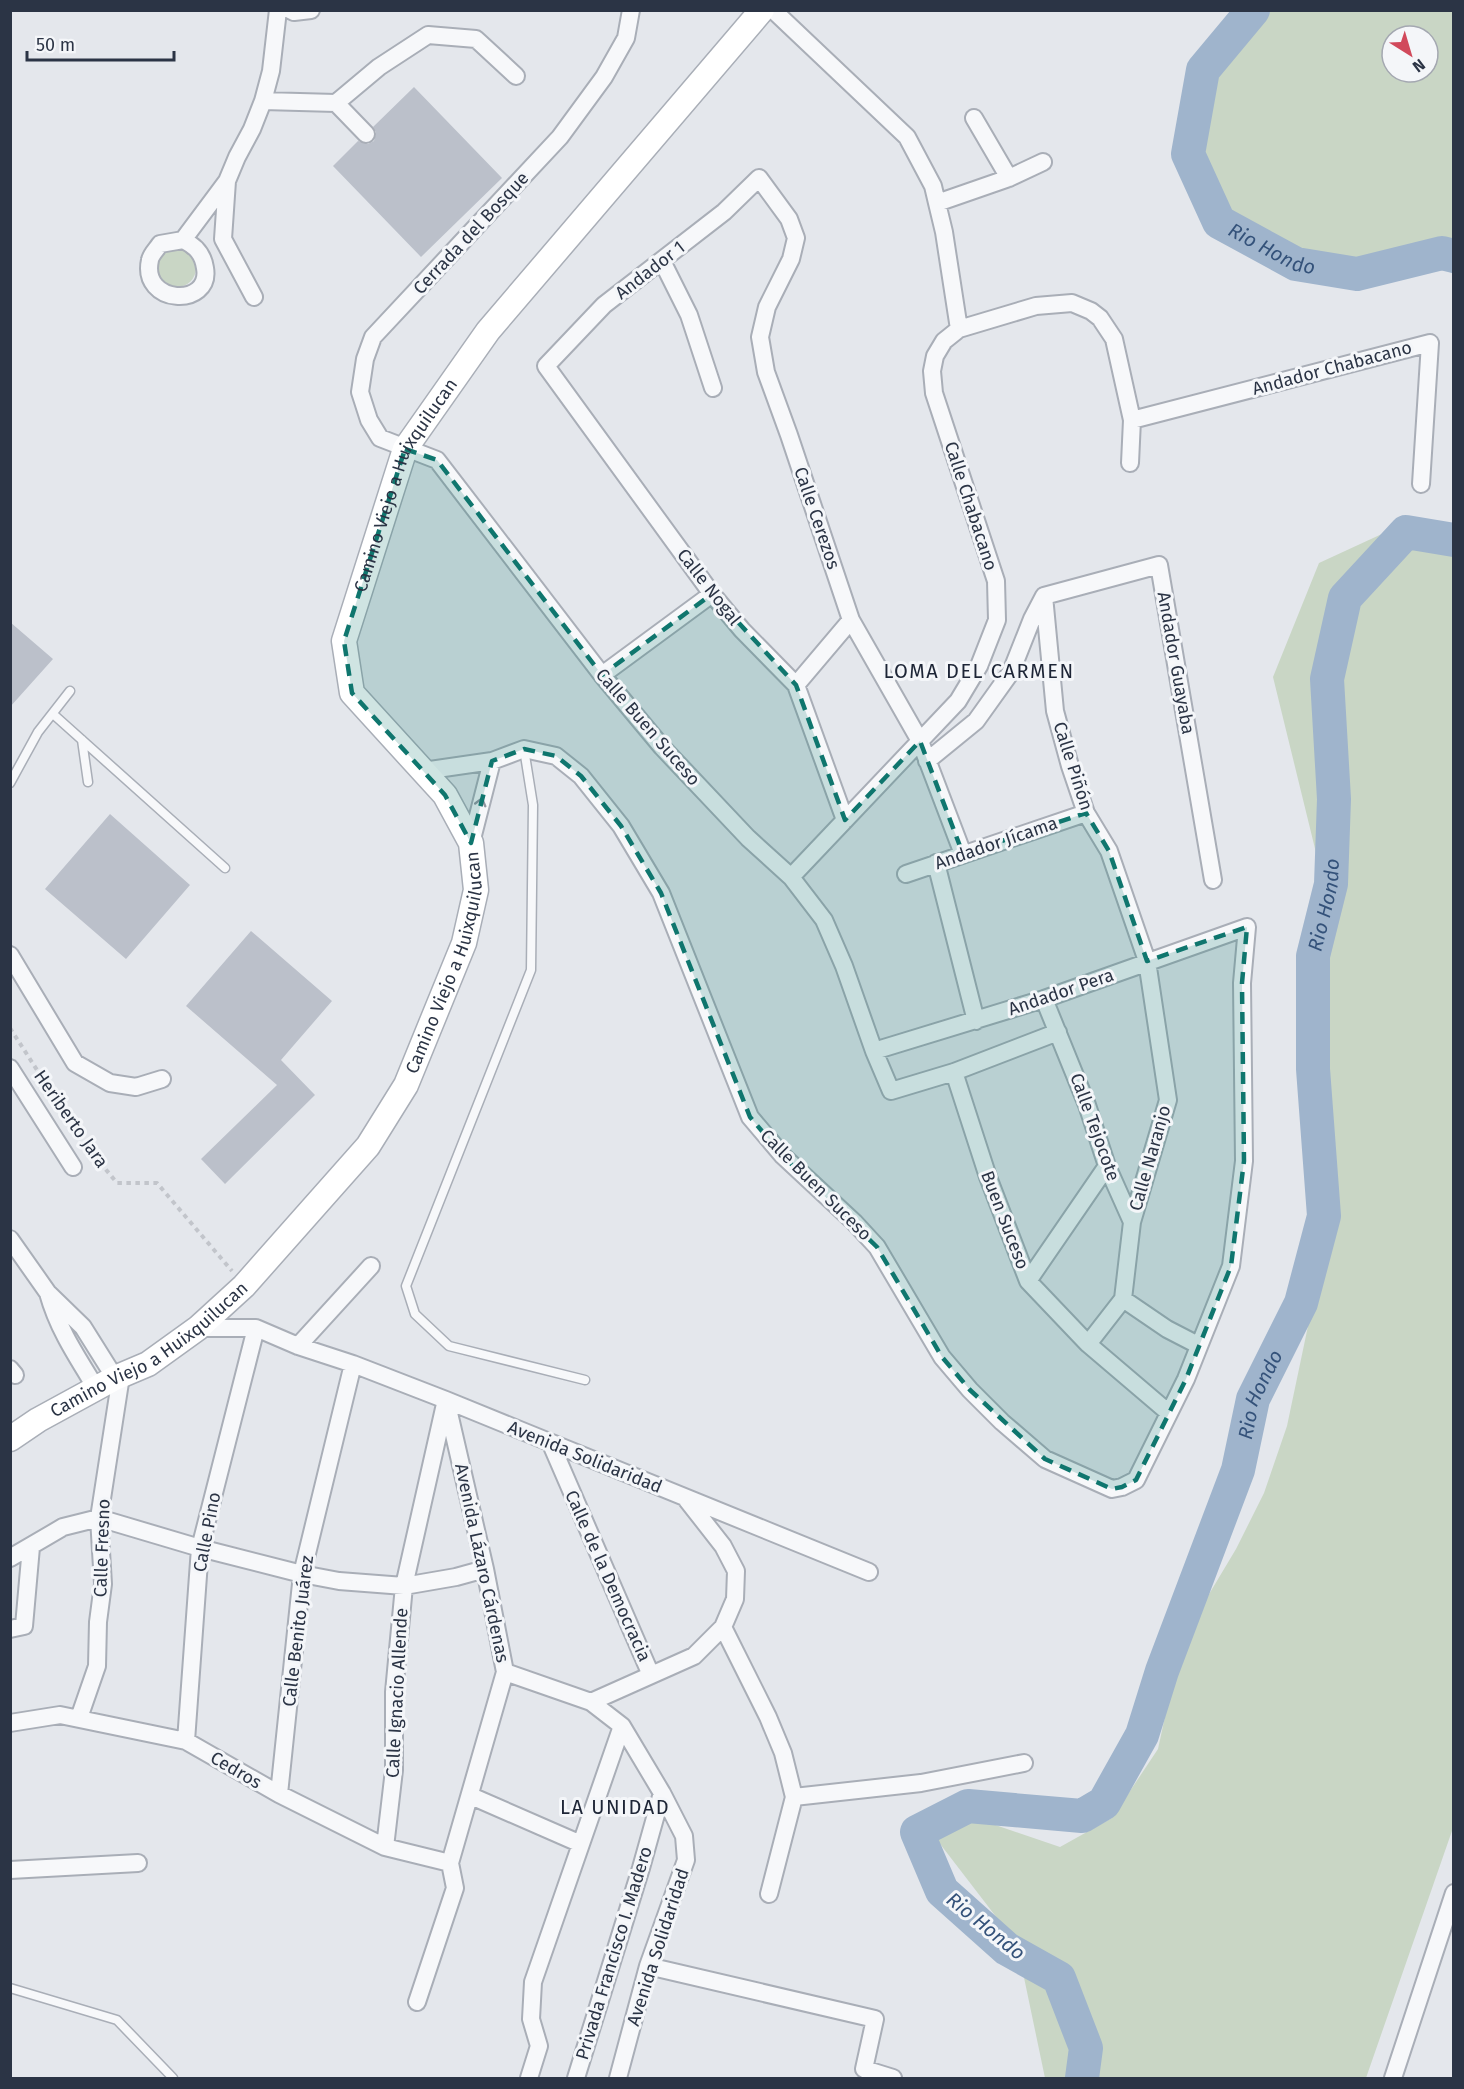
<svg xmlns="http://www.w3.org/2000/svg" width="1464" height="2089" viewBox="0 0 1464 2089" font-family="'Fira Sans',sans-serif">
<rect width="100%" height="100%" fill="#e4e7ec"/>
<path fill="#c9d6c5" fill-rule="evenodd" d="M1268 11H1453V244L1442 241 1356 262 1299 253 1227 214 1200 153 1213 75ZM1392 36H1428V72H1392Z
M158 268a19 19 0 1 1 38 0a19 19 0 1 1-38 0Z
M1384 533 1453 551V1828L1366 2078H1045L1017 1944 934 1836 972 1817 1060 1847 1112 1818 1158 1749 1171 1689 1190 1626 1236 1549 1264 1493 1287 1426 1312 1307 1334 1189 1327 1134 1320 869 1273 677 1319 563Z"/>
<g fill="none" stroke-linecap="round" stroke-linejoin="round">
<g stroke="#9fb4cc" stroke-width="34">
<path id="s1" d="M1253 10 1203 70 1188 154 1219 222 1296 264 1357 274 1442 253 1454 256"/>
<path id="s2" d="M1082 2078 1086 2048 1059 1978 1007 1949 942 1891 917 1832 968 1806 1082 1816 1104 1803 1142 1735 1162 1671 1238 1470 1253 1399 1301 1303 1324 1216 1313 1069V956L1331 884 1334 799 1327 679 1345 598 1406 532 1454 540"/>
</g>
</g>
<path fill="#bbc0ca" d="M414 87 502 178 421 257 333 166 358 141 368 144 374 141 376 132 373 127Z
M10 622 53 659 10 707Z
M110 814 190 885 126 959 45 889Z
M251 931 332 1001 281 1060 315 1095 225 1184 201 1159 277 1085 186 1006Z"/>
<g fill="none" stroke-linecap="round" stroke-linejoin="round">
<g stroke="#a9aeb7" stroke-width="11">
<path id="lane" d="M53 714 225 868
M82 740 88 782
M524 749 533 805 531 970 406 1286 415 1314 449 1346 585 1380
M10 783 38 732 70 691
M10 1988 117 2020 173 2078"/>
</g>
<g stroke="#a9aeb7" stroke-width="20">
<path id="street" d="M290 10 294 12 311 10
M631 10 626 38 604 77 560 137 373 337 365 359 360 392 369 420 380 438 437 460 602 675 662 747 748 838 791 877 824 920 844 966 874 1051 891 1091 954 1072 1058 1032
M773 10 907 137 933 186 937 203 944 232 959 329
M263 101 336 103 379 67 428 35 476 39 516 76
M336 103 366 134
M974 118 1009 178
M227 181 223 239 254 297
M937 203 1009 178 1043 162
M183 240 227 181 237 157 252 129 263 101 271 71 278 10
M183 240C196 246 203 254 205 268 212 308 140 305 150 260 151 254 157 249 160 244Z
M662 261 689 315 713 388
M1132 420 1430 343 1421 484
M1044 596 1055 711 1070 766 1086 813 1109 851 1147 961 1168 1100 1132 1222 1123 1299 1088 1344
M1044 596 1159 565 1213 880
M602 675 712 594
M796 685 851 620
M927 761 976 721 1011 672 1032 619 1044 596
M423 771 492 761 524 749 556 756 581 776 621 826 661 893 750 1117 783 1156 854 1222 877 1247 942 1357 970 1390 1002 1422 1045 1459 1112 1489 1122 1487 1136 1480 1186 1379 1231 1266 1244 1161 1242 983 1247 927 1044 999 874 1051
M845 820 796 685 742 630 712 594 546 366 604 305 724 212 759 178 789 219 796 238 791 259 767 307 760 337 766 372 789 435 851 620 920 741 963 854
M471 843 492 761
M936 863 976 1021
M906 874 1086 813
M791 877 958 701 979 666 997 620 996 581 934 393 932 371 935 356 944 341 959 329 1036 306 1072 303 1091 311 1100 318 1114 339 1132 420 1130 463
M10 955 75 1063 110 1083 136 1087 162 1079
M1044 999 1087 1105 1107 1166 1132 1222
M10 1068 73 1167
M954 1072 988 1177 1028 1281 1088 1344 1169 1413
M10 1239 48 1293 83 1327 115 1378
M1028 1281 1107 1166
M48 1293C58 1329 77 1357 96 1388
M1123 1299 1167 1329 1198 1345
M198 1328H256L298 1346 353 1364 446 1400 869 1572
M298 1346 371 1266
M10 1369 15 1375
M551 1444 651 1675
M10 1558 63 1527 99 1518 200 1548 302 1574 339 1581 404 1586 456 1577 485 1569
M723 1627 768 1717 783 1753 794 1797 769 1894
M10 1629 24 1626 31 1547
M505 1672 591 1702 622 1726 662 1793 684 1836 686 1860 648 1966 618 2078
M591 1702 694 1656 723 1627 735 1599 736 1571 723 1546 687 1500
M79 1718 97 1666 98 1622 103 1584 99 1518 121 1376
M10 1723 60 1715 186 1741 279 1794 385 1847 450 1863
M186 1741 200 1548 256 1328
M279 1794 302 1574 353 1364
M471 1796 581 1844
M794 1797 921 1783 1024 1763
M385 1847 394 1770V1692L404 1586 445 1404
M10 1870 138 1863
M648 1966 875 2019 864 2069 893 2078
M417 2002 455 1888 450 1863 505 1672 485 1569 446 1400
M529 2078 539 2046 531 2019 533 1982 622 1726
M576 2078 641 1868 662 1793
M1393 2078 1454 1893"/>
</g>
<g stroke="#a9aeb7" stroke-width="27">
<g id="secondary">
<path id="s3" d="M10 1439 38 1420 115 1378 148 1364 198 1328 244 1286 368 1146 406 1085 464 943 476 890 471 843 445 795 352 693 344 641 405 449 488 331 762 10"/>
</g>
</g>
<path stroke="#c2c5cb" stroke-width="4" stroke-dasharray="4.5 4.5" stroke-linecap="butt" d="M10 1028 84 1143 117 1183H157L232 1271"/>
<use href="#lane" stroke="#f7f8fa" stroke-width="8"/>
<use href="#street" stroke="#f7f8fa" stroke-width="16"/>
<use href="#secondary" stroke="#fff" stroke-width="24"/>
</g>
<defs><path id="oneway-chevron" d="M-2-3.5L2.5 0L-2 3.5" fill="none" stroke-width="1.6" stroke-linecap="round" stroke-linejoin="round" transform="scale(1.5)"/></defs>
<use stroke="#9196a0" href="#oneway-chevron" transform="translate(481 802) rotate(-75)"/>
<path fill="#0f766e" fill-opacity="0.2" stroke="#0f766e" stroke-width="4.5" stroke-dasharray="12 8" stroke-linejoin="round" d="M405 449 437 460 602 675 712 594 796 685 845 820 920 741 963 854 1086 813 1109 851 1147 961 1247 927 1242 983 1244 1161 1231 1266 1186 1379 1136 1480 1122 1487 1112 1489 1045 1459 970 1390 942 1357 877 1247 783 1156 750 1117 661 893 621 826 581 776 556 756 524 749 492 761 471 843 445 795 352 693 344 641Z"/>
<g text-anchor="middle" stroke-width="6" stroke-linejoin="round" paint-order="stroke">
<g font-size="18" fill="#2b3445" stroke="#f4f6f9">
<text transform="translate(471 233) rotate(-47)" y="6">Cerrada del Bosque</text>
<text transform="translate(650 270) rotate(-38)" y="6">Andador 1</text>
<text transform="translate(1332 368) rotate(-15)" y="6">Andador Chabacano</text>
<text dy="6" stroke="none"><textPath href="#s3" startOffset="1209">Camino Viejo a Huixquilucan</textPath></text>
<text transform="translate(971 506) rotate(72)" y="6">Calle Chabacano</text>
<text transform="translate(817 518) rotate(71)" y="6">Calle Cerezos</text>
<text transform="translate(709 587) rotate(52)" y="6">Calle Nogal</text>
<text transform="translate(1176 663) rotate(80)" y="6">Andador Guayaba</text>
<text transform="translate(648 727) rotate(49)" y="6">Calle Buen Suceso</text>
<text transform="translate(1073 766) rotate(72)" y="6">Calle Piñón</text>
<text transform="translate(996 843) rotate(-19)" y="6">Andador Jícama</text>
<text dy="6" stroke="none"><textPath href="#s3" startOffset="670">Camino Viejo a Huixquilucan</textPath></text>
<text transform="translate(1061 992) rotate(-19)" y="6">Andador Pera</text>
<text transform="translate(71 1119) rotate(55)" y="6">Heriberto Jara</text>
<text transform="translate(1095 1127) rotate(70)" y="6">Calle Tejocote</text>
<text transform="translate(1150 1158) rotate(-74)" y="6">Calle Naranjo</text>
<text transform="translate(816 1185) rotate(45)" y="6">Calle Buen Suceso</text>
<text transform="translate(1005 1220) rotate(69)" y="6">Buen Suceso</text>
<text dy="6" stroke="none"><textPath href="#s3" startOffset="166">Camino Viejo a Huixquilucan</textPath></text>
<text transform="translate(585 1457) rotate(22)" y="6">Avenida Solidaridad</text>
<text transform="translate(207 1532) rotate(-79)" y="6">Calle Pino</text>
<text transform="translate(102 1548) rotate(-88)" y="6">Calle Fresno</text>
<text transform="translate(482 1563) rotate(78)" y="6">Avenida Lázaro Cárdenas</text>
<text transform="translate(608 1576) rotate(66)" y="6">Calle de la Democracia</text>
<text transform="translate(298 1631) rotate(-83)" y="6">Calle Benito Juárez</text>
<text transform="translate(397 1693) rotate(-87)" y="6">Calle Ignacio Allende</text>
<text transform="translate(236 1770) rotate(30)" y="6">Cedros</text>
<text transform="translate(658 1947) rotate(-72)" y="6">Avenida Solidaridad</text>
<text transform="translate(614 1953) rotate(-73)" y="6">Privada Francisco I. Madero</text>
</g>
<g font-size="20" font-style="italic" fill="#34527a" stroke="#f4f6f9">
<text dy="7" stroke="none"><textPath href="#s1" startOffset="298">Rio Hondo</textPath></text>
<text dy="7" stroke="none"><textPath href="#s2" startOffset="1456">Rio Hondo</textPath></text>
<text dy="7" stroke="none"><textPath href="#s2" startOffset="952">Rio Hondo</textPath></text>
<text transform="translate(986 1926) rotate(39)" y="7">Rio Hondo</text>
</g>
<g font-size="20" letter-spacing="1.5" fill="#1d2536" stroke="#f4f6f9">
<text x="979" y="678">LOMA DEL CARMEN</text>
<text x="615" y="1814">LA UNIDAD</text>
</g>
</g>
<rect width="1464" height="2089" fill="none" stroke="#2b3445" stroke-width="24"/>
<g transform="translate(1410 54) rotate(143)"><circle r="28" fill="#f4f6f9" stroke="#a4a8b1" stroke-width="1.5"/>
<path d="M0-4.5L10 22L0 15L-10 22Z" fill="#d1495b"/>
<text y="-9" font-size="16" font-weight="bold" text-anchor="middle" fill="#2b3445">N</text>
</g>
<path d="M27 51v9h147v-9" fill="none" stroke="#2b3445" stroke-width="3"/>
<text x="36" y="51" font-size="18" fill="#2b3445" stroke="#f4f6f9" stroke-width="4.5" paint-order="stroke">50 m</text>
</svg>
